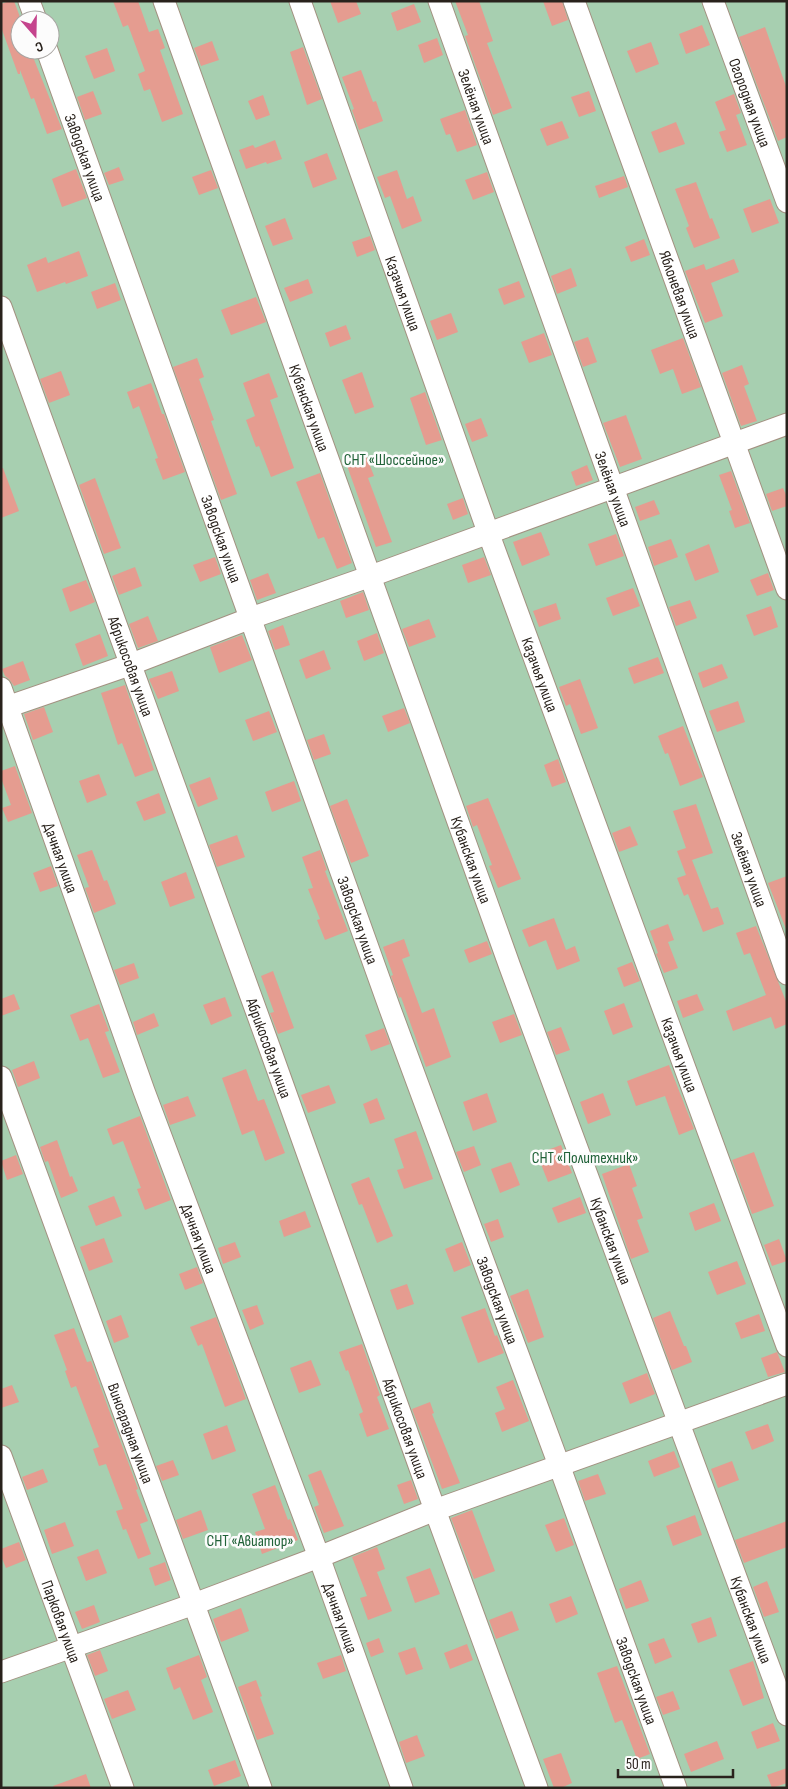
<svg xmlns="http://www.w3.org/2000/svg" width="788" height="1789" viewBox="0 0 788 1789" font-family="'Sofia Sans Condensed',sans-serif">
<rect width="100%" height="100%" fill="#ffebda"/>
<path fill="#a7cfb0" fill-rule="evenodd" d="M1 1H787V1788H1ZM20 20H50V50H20Z"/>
<path fill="#e59c90" d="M9 1H14L20 17V50H35L36 56 33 57 62 129 47 134 34 98 31 99 20 70V74H18L1 27V4Z
M113 1H138L149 32 158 29 165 48 160 50 183 114 162 122 150 89 144 91 138 74 145 71 128 25 123 27Z
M330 1H356L361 14 338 23Z
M455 1H479L493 41 487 43 512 108 493 115 465 36 468 35Z
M543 1H562L568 20 552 26Z
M414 4 421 22 397 31 391 13Z
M702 25 710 45 686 54 679 34Z
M765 27 787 89V137L778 141 739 37Z
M437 38 443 55 424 63 418 45Z
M212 41 219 60 201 66 194 48Z
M651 42 659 64 636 73 627 51Z
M303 47 322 99 307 105 290 52Z
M107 48 115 71 94 79 85 56Z
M361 70 373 102 376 101 383 121 359 130 352 110 354 109 342 77Z
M93 91 102 114 85 120 77 97Z
M589 91 596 111 579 117 571 97Z
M734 94 741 113 736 115 747 145 727 152 719 132 726 130 715 102Z
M263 95 270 115 256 120 248 101Z
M465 110 477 145 457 152 450 134 446 135 440 119Z
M562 121 569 138 547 146 540 129Z
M676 122 685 144 659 153 651 132Z
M275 140 282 159 267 164 266 162 246 169 239 150 253 145 255 148Z
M327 153 337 179 313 188 304 162Z
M119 167 124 180 109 185 104 173Z
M76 169 87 198 62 207 52 179Z
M211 170 218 188 199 195 192 177Z
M397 170 407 199 413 196 422 221 402 229 390 196 385 198 377 177Z
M487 172 494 192 473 200 465 180Z
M624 176 628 187 599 198 595 186Z
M696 182 710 219 712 218 720 238 694 248 686 228 689 226 675 189Z
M770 199 779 223 752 233 743 209Z
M285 218 293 239 273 246 265 226Z
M370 236 375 250 357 257 352 242Z
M644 239 650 255 631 262 625 247Z
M79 251 88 276 66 284 65 282 37 292 27 265 46 257 48 263Z
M734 259 739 272 711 283 723 316 705 323 685 271 704 264 706 270Z
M571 268 577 286 557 294 551 276Z
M308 279 313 293 290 302 284 288Z
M519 281 525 297 504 305 498 289Z
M115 283 121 300 97 309 91 292Z
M256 297 266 322 231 335 221 310Z
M451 313 458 332 437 340 430 321Z
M346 325 351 339 330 347 325 333Z
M544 333 552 355 529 363 521 342Z
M588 337 597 362 583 367 574 342Z
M683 338 701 387 682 394 673 369 660 374 651 350Z
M197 358 204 377 199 379 214 420 211 421 237 494 221 500 173 367Z
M742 365 749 384 744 386 757 421 741 426 722 373Z
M61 371 70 395 49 403 40 379Z
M362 372 374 407 355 414 342 380Z
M269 373 278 397 270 400 294 468 271 477 259 446 256 447 246 420 255 416 243 383Z
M151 383 162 414H164L185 472 163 480 155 459 158 458 139 406 133 409 127 392Z
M425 392 442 440 426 445 410 398Z
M626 415 642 459 620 467 603 423Z
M481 418 488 436 472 442 465 424Z
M365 453 374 476 368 478 392 542 376 547 345 460Z
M587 465 593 480 576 486 571 472Z
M1 468H3L19 511 1 518Z
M731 471 750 523 735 528 729 511 732 510 719 475Z
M320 473 352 563 337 569 324 537 318 539 296 482Z
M95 478 121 548 104 554 79 485Z
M783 488 787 497V506L772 511 766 494Z
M463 498 468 514 453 520 447 504Z
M654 500 660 514 640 521 635 507Z
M541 532 550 555 522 566 513 542Z
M616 534 624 556 596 566 588 544Z
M671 539 678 557 654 566 648 547Z
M709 544 719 572 695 581 685 554Z
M215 557 221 574 200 582 193 565Z
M484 557 491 575 468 583 462 565Z
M135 567 142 586 119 595 112 576Z
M268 573 276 593 257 600 250 580Z
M768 573 774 590 757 596 750 580Z
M86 580 95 602 70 612 62 589Z
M633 588 640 606 613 616 606 598Z
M363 592 369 610 346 618 340 601Z
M690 600 697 618 676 626 669 607Z
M556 603 561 619 539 627 533 611Z
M771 606 778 627 754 636 746 615Z
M148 616 158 641 138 648 129 624Z
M429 619 436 637 409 647 402 629Z
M283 625 290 645 275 650 268 631Z
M377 633 384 653 364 661 357 641Z
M100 634 108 656 83 666 75 644Z
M242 635 252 660 219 673 210 647Z
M324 650 331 669 306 679 299 660Z
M658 657 664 673 634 684 628 668Z
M23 661 30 680 14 686 9 679 5 676 2 669Z
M722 664 728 678 703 688 698 673Z
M172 671 179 691 158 699 149 679Z
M580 679 598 728 581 734 570 704 566 706 559 687Z
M125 685 154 770 135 777 122 743 118 745 101 693Z
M738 701 745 722 717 732 709 711Z
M44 707 53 732 33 740 24 714Z
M404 708 410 723 388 732 382 716Z
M269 711 277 732 253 741 245 720Z
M683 726 703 777 680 786 668 753 665 754 658 736Z
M324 734 331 754 314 760 307 740Z
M558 759 566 782 552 787 544 765Z
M15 766 32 813 8 822 2 808 11 805 1 778V771Z
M99 774 107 795 87 803 79 781Z
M210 777 218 799 198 807 189 785Z
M294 781 301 801 272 812 265 792Z
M159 793 166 813 144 821 136 802Z
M488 798 521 879 498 888 489 866 492 865 477 825 473 827 466 806Z
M347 799 369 856 351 863 330 806Z
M696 804 713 853 692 860 711 909 718 907 724 924 703 932 688 894 684 896 677 878 686 875 677 851 686 848 673 811Z
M630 826 638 845 619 852 612 833Z
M237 835 245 857 217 867 209 845Z
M92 850 104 881 107 880 116 904 94 913 85 888 89 887 77 855Z
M320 850 327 870 325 871 348 931 325 940 317 920 320 919 308 889 313 888 302 857Z
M51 866 58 886 40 892 33 873Z
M186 872 195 898 170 907 161 882Z
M787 876V928L786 929 768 883Z
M554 918 566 950 575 946 580 961 557 970 546 940 529 947 522 930Z
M668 924 674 940 668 942 678 968 664 973 656 954 658 953 650 931Z
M756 926 787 1004V1024L775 1029 771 1017 733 1031 726 1011 766 995 750 953 744 955 736 933Z
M404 939 410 956 402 959 422 1013 434 1008 451 1057 426 1067 401 997 399 998 391 976 393 975 383 947Z
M487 941 492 954 469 963 464 950Z
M632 962 640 981 624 987 617 968Z
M134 963 139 978 120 985 114 970Z
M273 971 294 1028 278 1034 270 1013 274 1012 261 976Z
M14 994 20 1009 1 1016V999Z
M697 994 704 1010 683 1018 677 1001Z
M225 997 232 1016 211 1025 203 1005Z
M624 1003 633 1027 613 1035 604 1011Z
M99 1004 109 1031 105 1032 120 1072 103 1078 88 1038 80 1041 70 1015Z
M154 1013 159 1026 137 1035 133 1022Z
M514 1014 522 1035 500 1043 492 1022Z
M561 1027 570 1050 556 1055 547 1032Z
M384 1028 390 1044 371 1051 365 1035Z
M34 1061 40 1078 18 1087 12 1070Z
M669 1065 694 1129 679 1135 665 1096 636 1106 627 1081Z
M246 1069 258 1101 264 1099 285 1153 265 1161 254 1130 242 1135 222 1078Z
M329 1085 336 1103 308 1113 301 1095Z
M487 1093 497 1122 473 1131 463 1102Z
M603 1093 611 1115 588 1124 580 1102Z
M188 1096 196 1116 170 1125 163 1105Z
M377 1098 385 1119 370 1124 363 1104Z
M140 1116 171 1200 145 1210 137 1189 141 1188 123 1141 113 1145 107 1129Z
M416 1131 433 1179 404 1189 397 1170 404 1168 394 1139Z
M57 1140 70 1177 72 1176 78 1191 61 1198 48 1161 45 1162 40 1147Z
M561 1145 572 1173 548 1182 537 1154Z
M474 1146 481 1165 464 1172 456 1152Z
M754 1152 774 1206 752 1214 732 1160Z
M16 1155 23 1174 7 1180 1 1161Z
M511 1162 520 1185 500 1193 491 1169Z
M629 1164 637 1186 632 1188 643 1218 637 1220 649 1252 631 1259 602 1174Z
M369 1177 393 1236 377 1243 362 1204 359 1205 351 1184Z
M114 1196 122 1216 96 1226 88 1206Z
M580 1197 586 1213 558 1223 552 1208Z
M714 1203 721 1221 695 1231 689 1213Z
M305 1211 311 1227 284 1237 279 1221Z
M498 1219 504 1237 491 1242 484 1224Z
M104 1238 113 1262 89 1271 80 1247Z
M779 1239 787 1261 772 1266 764 1245Z
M235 1242 241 1257 223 1264 218 1248Z
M462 1242 471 1265 454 1272 445 1249Z
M737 1261 746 1284 717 1295 708 1272Z
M197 1267 203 1283 185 1290 179 1274Z
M407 1284 414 1304 397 1310 390 1290Z
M528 1289 544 1337 528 1343 510 1296Z
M257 1305 264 1324 250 1330 242 1310Z
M485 1308 495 1336 497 1335 504 1353 478 1363 461 1317Z
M670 1311 684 1346H686L692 1362 672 1370 653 1318Z
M759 1314 765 1331 741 1339 735 1323Z
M121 1315 129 1337 114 1343 106 1321Z
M216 1317 246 1399 225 1407 202 1344 198 1346 190 1327Z
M74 1328 87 1362 91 1361 138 1489 136 1490 148 1521 140 1524 151 1554 138 1559 126 1529 123 1530 116 1511 123 1509 106 1464 99 1466 93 1449 99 1447 76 1386 71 1388 65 1371 67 1370 54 1335Z
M362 1344 380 1395 377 1397 389 1429 367 1437 359 1414 363 1412 348 1370 346 1371 339 1352Z
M777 1352 785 1372 768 1377 761 1358Z
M311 1360 321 1385 299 1393 290 1368Z
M647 1373 655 1394 630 1404 622 1383Z
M513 1380 529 1421 502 1432 495 1413 505 1409 496 1387Z
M12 1385 19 1402 1 1408V1389Z
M430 1402 434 1413 432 1414 460 1483 442 1489 412 1409Z
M768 1424 774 1441 752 1450 745 1432Z
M227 1425 236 1451 212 1460 203 1434Z
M674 1451 680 1467 654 1477 648 1461Z
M173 1460 179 1475 162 1481 156 1466Z
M732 1461 739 1480 718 1488 711 1469Z
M43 1469 48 1482 27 1490 22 1477Z
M321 1470 344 1526 324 1533 314 1507 319 1505 308 1475Z
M598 1474 606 1494 585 1501 578 1481Z
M411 1480 418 1499 404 1504 397 1485Z
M275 1485 288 1520 290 1519 298 1540 262 1554 255 1532 265 1529 252 1494Z
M201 1510 208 1530 183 1539 176 1520Z
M472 1510 495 1571 474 1579 451 1518Z
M695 1515 702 1535 673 1546 666 1526Z
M564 1518 574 1545 556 1552 545 1525Z
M787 1521V1547L744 1563 735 1540Z
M65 1522 74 1546 52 1554 44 1530Z
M19 1542 26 1560 6 1568 1 1556V1549Z
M377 1547 385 1569 377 1572 392 1611 368 1620 360 1598 367 1596 352 1557Z
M98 1549 107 1573 86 1581 77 1557Z
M165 1562 171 1580 155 1586 149 1568Z
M430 1568 440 1594 415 1603 406 1577Z
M641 1580 649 1601 626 1609 619 1589Z
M767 1581 779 1612 764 1617 753 1587Z
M571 1596 578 1614 556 1623 549 1604Z
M94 1605 100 1622 82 1629 75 1612Z
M241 1608 249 1631 221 1642 213 1619Z
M512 1611 519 1630 496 1639 489 1620Z
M711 1617 717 1636 698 1643 691 1624Z
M379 1638 384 1652 371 1657 366 1643Z
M664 1638 672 1657 655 1664 648 1644Z
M467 1644 473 1660 450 1669 444 1653Z
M415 1647 423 1669 406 1675 398 1653Z
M100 1650 108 1671 95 1676 87 1655Z
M199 1655 207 1677 201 1680 213 1712 193 1720 180 1687 174 1690 166 1668Z
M341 1655 346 1671 323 1679 317 1663Z
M753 1661 764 1698 743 1706 729 1670Z
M617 1666 650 1754 637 1759 622 1720 615 1723 597 1673Z
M256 1680 262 1696 260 1697 274 1734 257 1740 238 1687Z
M128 1690 136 1710 112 1719 104 1699Z
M673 1691 680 1709 663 1715 656 1697Z
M773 1723 780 1741 757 1749 751 1732Z
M417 1735 425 1756 406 1763 399 1742Z
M717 1741 724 1759 691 1772 684 1754Z
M561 1753 572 1783 561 1788H554L543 1759Z
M235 1760 241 1776 214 1786 208 1770Z
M787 1768V1783L772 1788 767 1775Z
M86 1774 91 1788H54L53 1786Z"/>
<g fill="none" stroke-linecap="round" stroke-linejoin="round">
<g stroke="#a39181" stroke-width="23">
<g id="minor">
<path d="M29 1 36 20"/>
<path id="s1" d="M164 1 510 967 787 1715"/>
<path id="s2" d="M300 1 488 532 787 1346"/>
<path id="s3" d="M439 1 787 974"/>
<path id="s4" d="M574 1 787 589"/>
<path id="s5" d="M713 1 787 202"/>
<path id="s6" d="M47 50 390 1009 559 1465 676 1788"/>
<path id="s7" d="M1 307 270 1049 435 1510 537 1788"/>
<path id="s8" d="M1 688 144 1091 319 1557 402 1788"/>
<path d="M1 709 129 665 251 618 371 576 787 424"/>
<path id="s9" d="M1 1077 261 1788"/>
<path id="s10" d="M1 1456 123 1788"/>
<path d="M1 1672 194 1604 319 1557 435 1510 787 1384"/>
</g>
</g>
<use href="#minor" stroke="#fff" stroke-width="21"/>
</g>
<g text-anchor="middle" stroke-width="5" stroke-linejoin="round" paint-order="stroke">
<g font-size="16" fill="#29221c" stroke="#fcfcfc">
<text dy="6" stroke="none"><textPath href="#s5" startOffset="108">Огородная улица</textPath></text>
<text dy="6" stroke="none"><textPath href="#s3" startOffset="112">Зелёная улица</textPath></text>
<text dy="6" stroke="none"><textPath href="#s6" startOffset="114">Заводская улица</textPath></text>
<text dy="6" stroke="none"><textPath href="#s2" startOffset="310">Казачья улица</textPath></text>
<text dy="6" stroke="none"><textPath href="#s4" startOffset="312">Яблоневая улица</textPath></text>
<text dy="6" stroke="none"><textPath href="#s1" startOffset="432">Кубанская улица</textPath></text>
<text dy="6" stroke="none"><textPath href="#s3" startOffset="518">Зелёная улица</textPath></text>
<text dy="6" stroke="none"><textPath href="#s6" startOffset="519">Заводская улица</textPath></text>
<text dy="6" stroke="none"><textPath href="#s7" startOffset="382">Абрикосовая улица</textPath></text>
<text dy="6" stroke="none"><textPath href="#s2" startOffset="715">Казачья улица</textPath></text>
<text dy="6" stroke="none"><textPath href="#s8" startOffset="180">Дачная улица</textPath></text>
<text dy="6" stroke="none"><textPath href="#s1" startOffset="912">Кубанская улица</textPath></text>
<text dy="6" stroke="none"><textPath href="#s3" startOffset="922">Зелёная улица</textPath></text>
<text dy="6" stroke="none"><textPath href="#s6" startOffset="924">Заводская улица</textPath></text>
<text dy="6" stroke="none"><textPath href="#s7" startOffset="788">Абрикосовая улица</textPath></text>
<text dy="6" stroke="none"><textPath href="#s2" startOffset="1120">Казачья улица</textPath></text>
<text dy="6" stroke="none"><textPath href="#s8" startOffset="585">Дачная улица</textPath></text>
<text dy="6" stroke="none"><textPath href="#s1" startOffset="1318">Кубанская улица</textPath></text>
<text dy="6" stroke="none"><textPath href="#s6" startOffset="1329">Заводская улица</textPath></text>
<text dy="6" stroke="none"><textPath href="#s7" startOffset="1192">Абрикосовая улица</textPath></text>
<text dy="6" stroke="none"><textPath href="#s9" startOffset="379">Виноградная улица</textPath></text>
<text dy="6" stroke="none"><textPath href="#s8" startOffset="990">Дачная улица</textPath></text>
<text dy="6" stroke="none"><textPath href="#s1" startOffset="1722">Кубанская улица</textPath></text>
<text dy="6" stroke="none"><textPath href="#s10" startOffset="176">Парковая улица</textPath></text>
<text dy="6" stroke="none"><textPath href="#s6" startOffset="1734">Заводская улица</textPath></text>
</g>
<g font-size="16" fill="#206238" stroke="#fcfcfc">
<text x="394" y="465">СНТ «Шоссейное»</text>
<text x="585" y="1163">СНТ «Политехник»</text>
<text x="250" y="1546">СНТ «Авиатор»</text>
</g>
</g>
<rect width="788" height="1789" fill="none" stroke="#29221c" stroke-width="5"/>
<g transform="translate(35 35) rotate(160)"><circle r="24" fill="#fcfcfc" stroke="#a8a5a2"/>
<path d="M0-4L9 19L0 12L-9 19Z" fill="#c5448d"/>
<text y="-8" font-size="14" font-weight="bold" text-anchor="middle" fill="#29221c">С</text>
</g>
<path d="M618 1769v8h115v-8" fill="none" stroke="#29221c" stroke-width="2.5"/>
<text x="626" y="1769" font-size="15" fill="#29221c" stroke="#fcfcfc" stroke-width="4" paint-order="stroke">50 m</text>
</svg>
